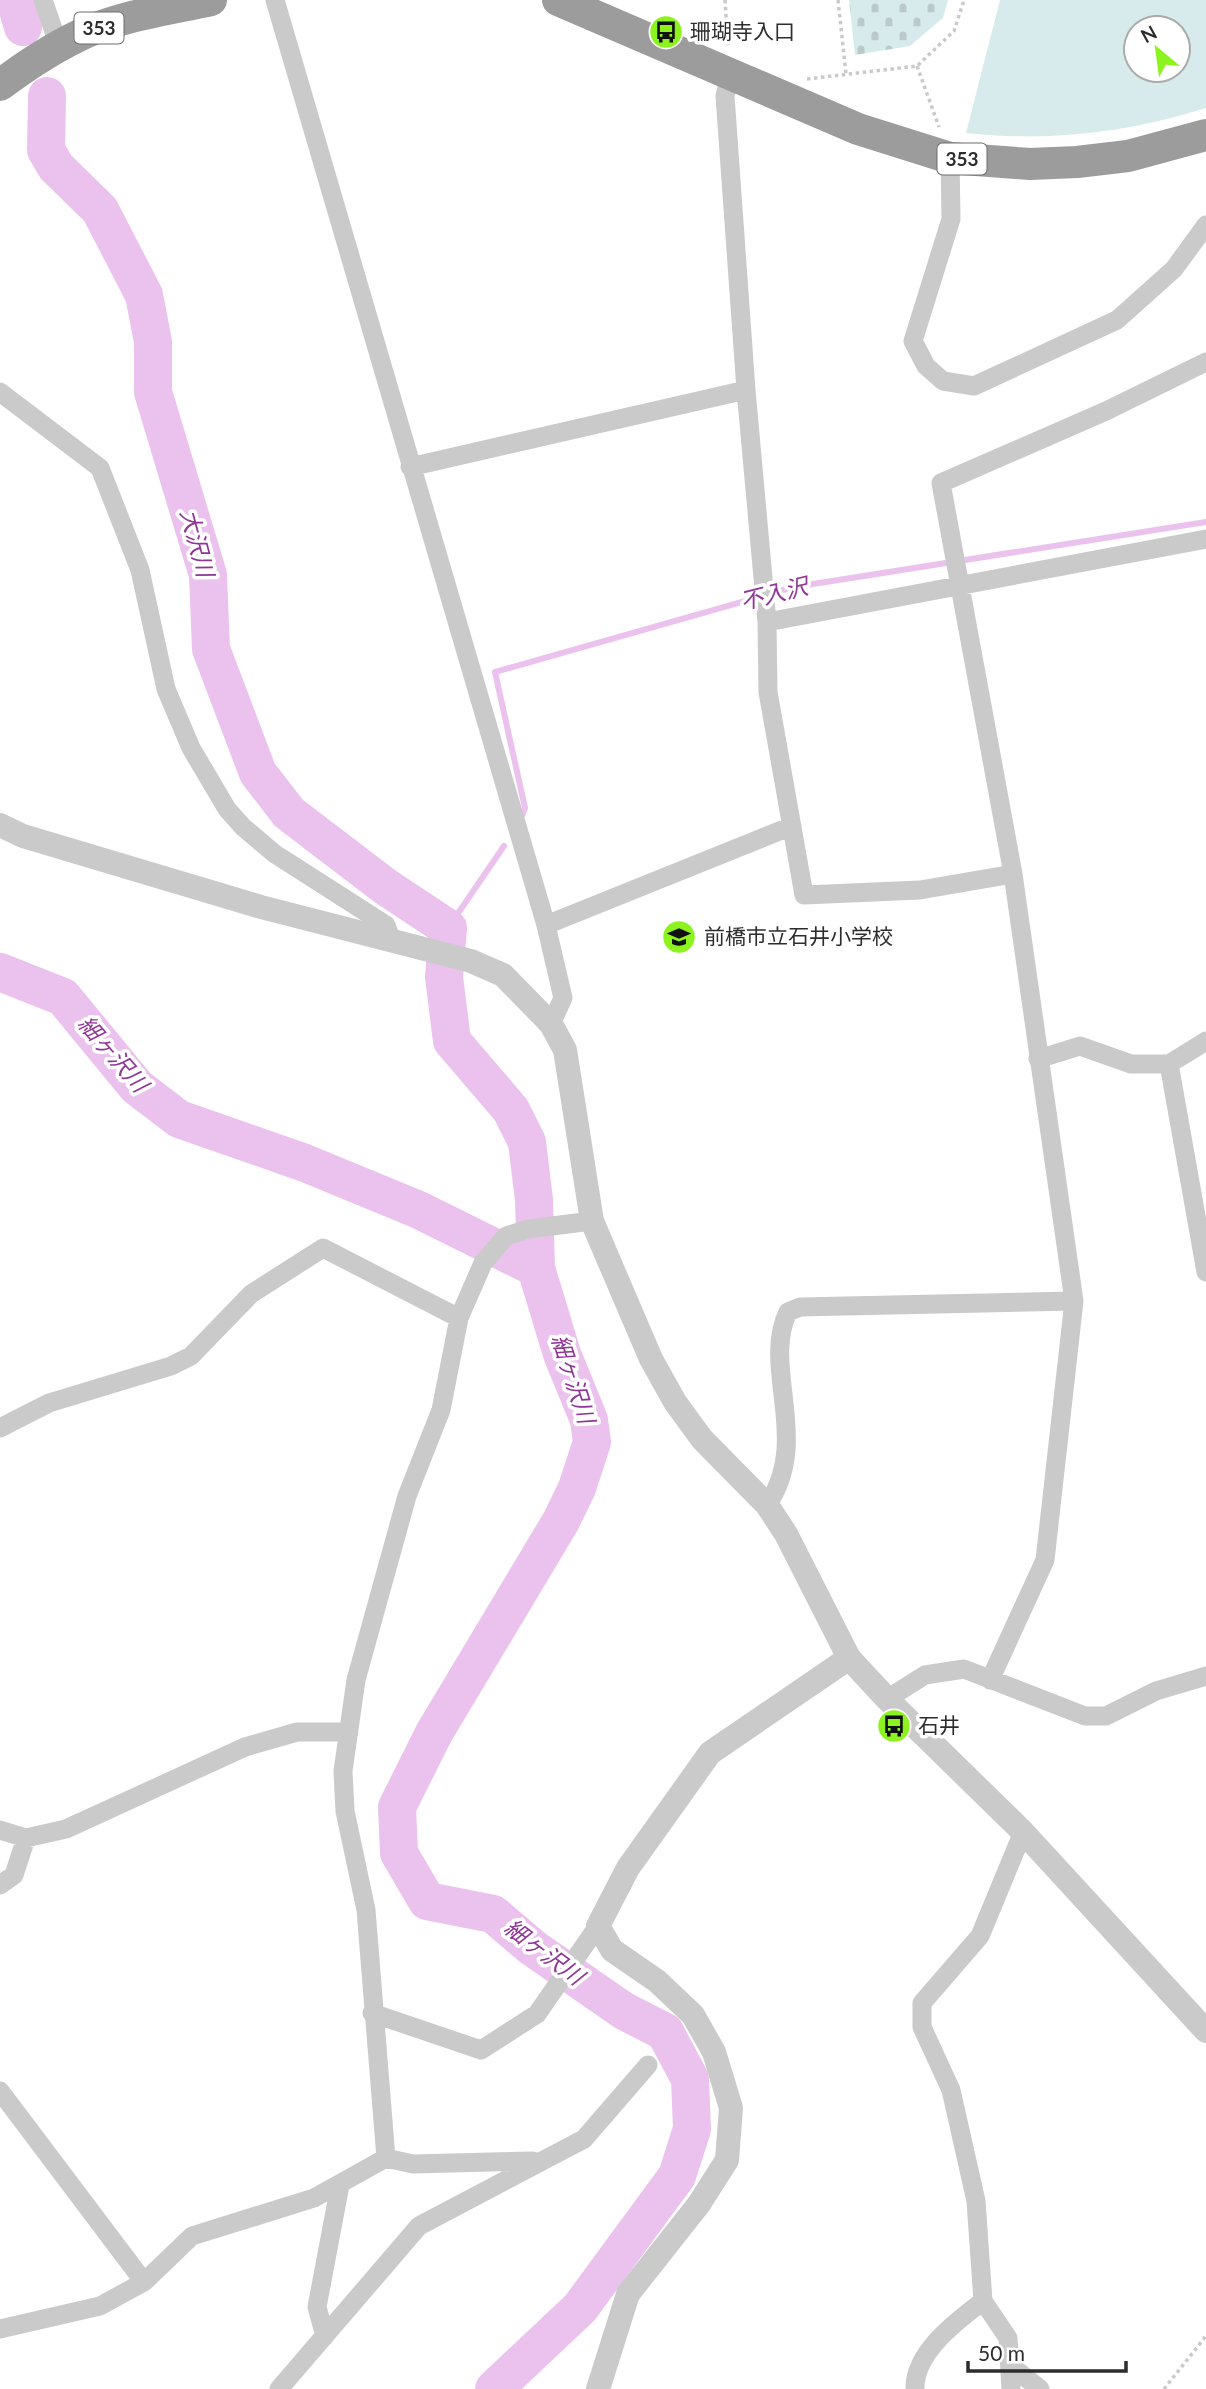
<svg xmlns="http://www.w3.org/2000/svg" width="1206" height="2389" viewBox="0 0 1206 2389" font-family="Lato,'Noto Sans JP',sans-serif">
<defs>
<pattern id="cemetery-stones" width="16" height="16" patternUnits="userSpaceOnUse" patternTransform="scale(1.75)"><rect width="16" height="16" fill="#d8ebec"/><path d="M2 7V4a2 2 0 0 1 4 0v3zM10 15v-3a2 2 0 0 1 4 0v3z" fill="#bacacb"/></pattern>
</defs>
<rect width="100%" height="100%" fill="#fff"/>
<path fill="url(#cemetery-stones)" d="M849 0H948L943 18 910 46 855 55Z"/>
<path fill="#d8ebec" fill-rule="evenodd" d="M1000 0H1206V108C1128 133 1047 142 966 133ZM1136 28H1178V70H1136Z"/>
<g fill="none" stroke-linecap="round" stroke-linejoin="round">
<path stroke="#ebc2ee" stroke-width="6" d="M522 816 525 808 495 672 794 587 1206 522
M448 928 504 846"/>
<path stroke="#ebc2ee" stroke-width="38" d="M15 0 23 27
M47 96 46 150 56 167 100 210 144 295 153 342V392L208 575 211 649 258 773 289 813 386 887 448 928 444 977 452 1041 511 1110 527 1142 534 1200 536 1268 562 1354 589 1420 592 1442 577 1488 561 1521 434 1733 397 1807 399 1853 427 1901 493 1914 533 1948 624 2011 665 2032 690 2079 692 2129 677 2176 580 2308 494 2389
M0 972 63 997 137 1087 179 1119 305 1163 419 1210 536 1268"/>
<path stroke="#cacaca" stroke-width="3.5" stroke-dasharray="3.5 3.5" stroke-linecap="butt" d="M725 0 728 47
M838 0 846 74
M917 66 939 127
M807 79 917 66 954 31 964 0
M1164 2389 1206 2336"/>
<path stroke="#cacaca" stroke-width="19" d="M43 0 59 46
M275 0 546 925 563 998 551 1024
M730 75 725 96 746 390 767 622 768 692 804 895 920 890 1013 874
M950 158 951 219 913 341 926 366 943 381 974 386 1117 320 1174 269 1206 225
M0 392 100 468 140 570 166 689 191 748 227 809 243 827 275 854 386 925 391 939
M410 467 746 390
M767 622 1206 539
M546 925 792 826
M1038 1059 1080 1046 1131 1064H1169L1206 1041
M1169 1064 1206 1272
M0 1428 49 1403 171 1366 191 1356 251 1294 323 1248 459 1318
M767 1505C812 1441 761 1367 788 1312L800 1307 1074 1301
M990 1680 1045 1560 1074 1301 1013 874 941 483 1106 411 1206 362
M887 1699 925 1675 964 1669 1085 1716H1106L1156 1691 1206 1676
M0 1830 26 1838 66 1829 245 1747 297 1732H349
M0 1885 14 1875 26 1838
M372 2013 481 2050 537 2014 598 1926
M0 2091 144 2282
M386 2158 413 2164 533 2161
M0 2329 100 2306 144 2282 192 2236 314 2198 386 2158 366 1910 345 1811 343 1771 356 1680 407 1496 441 1410 459 1318 483 1263 506 1236 528 1229 592 1221
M325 2336 317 2307 340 2185
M1010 2365 1040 2389
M279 2389 419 2226 584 2139 648 2065
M915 2389C914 2352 957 2321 983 2301
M1011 2389 1008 2338 983 2301 976 2201 951 2090 922 2027V2003L980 1936 1023 1832"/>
<path stroke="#cacaca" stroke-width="24" d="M0 825 23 836 261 907 471 961 503 975 551 1024 565 1050 592 1221 651 1359 675 1402 702 1439 767 1505 786 1534 849 1658 887 1699 1023 1832 1206 2031
M598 2389 628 2294 699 2204 727 2160 731 2108 714 2052 693 2015 657 1981 612 1950 598 1926 628 1868 710 1753 849 1658"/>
<path stroke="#9c9c9c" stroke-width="32" d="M558 0 858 129 950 158 1030 164 1077 162 1128 156 1206 135
M0 85C28 64 57 45 89 31 127 15 170 9 211 0"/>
</g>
<defs>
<g id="bus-disc" transform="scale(1.75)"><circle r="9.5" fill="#8df31f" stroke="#fff"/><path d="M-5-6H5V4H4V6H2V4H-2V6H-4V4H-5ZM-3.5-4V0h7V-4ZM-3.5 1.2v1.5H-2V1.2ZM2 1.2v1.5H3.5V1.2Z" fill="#111"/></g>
<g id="school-disc" transform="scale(1.75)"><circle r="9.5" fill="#8df31f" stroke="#fff"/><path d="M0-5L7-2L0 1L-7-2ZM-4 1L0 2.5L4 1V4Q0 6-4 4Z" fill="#111"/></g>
</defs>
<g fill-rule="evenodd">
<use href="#bus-disc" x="666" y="32"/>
<use href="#school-disc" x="679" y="937"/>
<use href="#bus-disc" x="894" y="1726"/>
</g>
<g text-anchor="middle" stroke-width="7" stroke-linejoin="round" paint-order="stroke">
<g fill="#fff" stroke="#6c6c6c" stroke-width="2">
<rect x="74.5" y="12.5" width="49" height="31" rx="5"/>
<rect x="937.5" y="143.5" width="49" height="31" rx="5"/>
</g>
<g font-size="19" font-weight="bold" fill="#2d2d2d">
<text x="99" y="35">353</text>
<text x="962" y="166">353</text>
</g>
<g font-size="21" fill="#2d2d2d" stroke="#fff" text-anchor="start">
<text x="690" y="39">珊瑚寺入口</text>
<text x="704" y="944">前橋市立石井小学校</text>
<text x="918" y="1733">石井</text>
</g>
<g font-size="23" font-style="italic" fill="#8f3595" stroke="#fff">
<text transform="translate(197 543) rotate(75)" y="8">大沢川</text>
<text transform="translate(774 594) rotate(-14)" y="8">不入沢</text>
<text transform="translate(113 1054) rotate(49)" y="8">細ヶ沢川</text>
<text transform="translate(573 1379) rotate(72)" y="8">細ヶ沢川</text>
<text transform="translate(544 1952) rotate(37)" y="8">細ヶ沢川</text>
</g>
</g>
<g transform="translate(1157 49) rotate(331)"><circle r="33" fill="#ffffff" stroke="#ababab" stroke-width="2"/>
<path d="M0-5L12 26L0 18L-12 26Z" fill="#8df31f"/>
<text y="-10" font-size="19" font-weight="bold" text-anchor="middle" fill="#2d2d2d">N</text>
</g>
<path d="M968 2361v10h158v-10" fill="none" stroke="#2d2d2d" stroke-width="3.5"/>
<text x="978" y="2361" font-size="21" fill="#2d2d2d" stroke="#ffffff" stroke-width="5" paint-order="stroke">50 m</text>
</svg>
